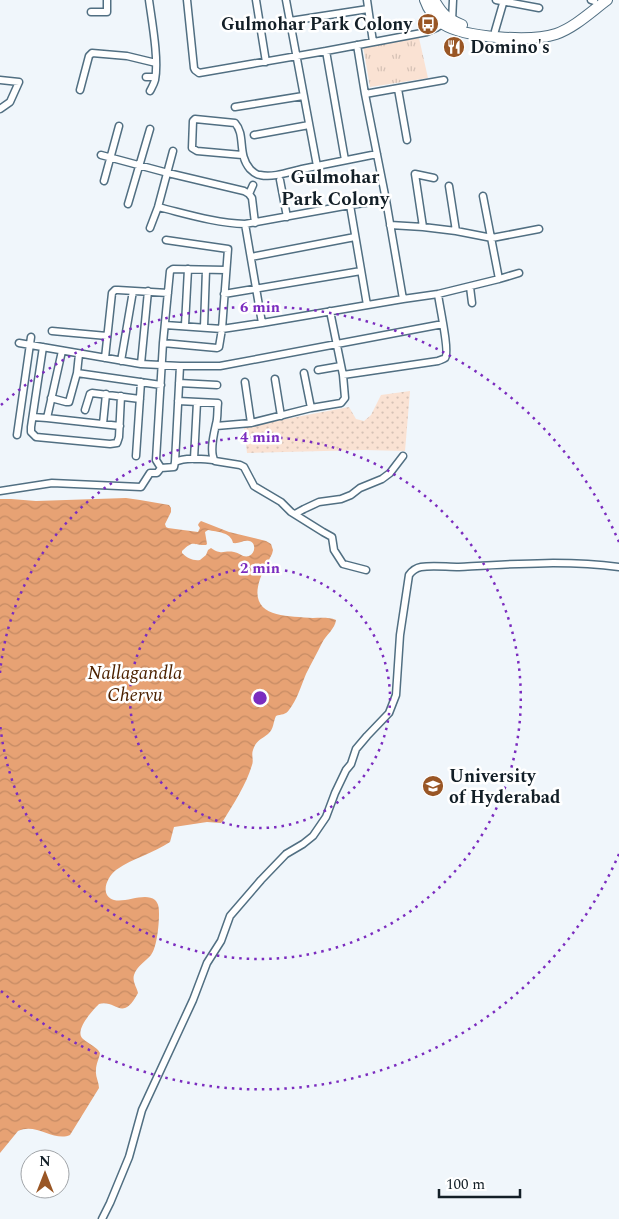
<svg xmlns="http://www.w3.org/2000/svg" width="619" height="1219" viewBox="0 0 619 1219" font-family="Spectral,serif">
<defs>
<pattern id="grass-tufts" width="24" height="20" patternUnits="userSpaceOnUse" patternTransform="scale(1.25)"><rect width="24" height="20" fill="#fae2d3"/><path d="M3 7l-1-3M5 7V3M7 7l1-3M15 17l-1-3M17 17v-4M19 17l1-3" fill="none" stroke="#d5c1b5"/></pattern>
<pattern id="park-dots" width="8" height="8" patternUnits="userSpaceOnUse" patternTransform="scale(1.25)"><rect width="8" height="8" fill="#fae2d3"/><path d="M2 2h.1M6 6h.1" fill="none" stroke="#d5c1b5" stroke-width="1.8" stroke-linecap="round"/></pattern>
<pattern id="water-waves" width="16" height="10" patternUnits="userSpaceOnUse" patternTransform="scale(1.25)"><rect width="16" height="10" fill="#e7a274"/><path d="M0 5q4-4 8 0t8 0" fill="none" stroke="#c58b64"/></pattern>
</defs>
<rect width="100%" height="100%" fill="#f0f6fb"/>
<path fill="url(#grass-tufts)" d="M419 38 428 78 370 87 363 46Z"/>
<path fill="url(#park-dots)" d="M410 391 405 451 364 450 247 453 244 427 349 407 356 419 364 421 371 415 381 395Z"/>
<path fill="url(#water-waves)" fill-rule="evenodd" d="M126 498 140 500 169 505 171 508V512L165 524 166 527 168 528 198 532 200 528 198 525 199 523 201 521 229 532 266 541 271 544 273 550 272 554C268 562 263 570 260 579 247 618 286 616 313 618 320 618 329 617 336 620 335 629 326 635 322 643 317 653 311 664 306 674 301 686 297 700 289 710 286 715 281 714 276 716 273 722 274 729 268 734 262 739 256 740 253 750 251 755 254 760 252 765 246 785 234 803 223 821L221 823 207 822 174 827 170 842C154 853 133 858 116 870 107 877 99 895 114 900 126 903 145 892 155 900 159 904 159 909 159 914 159 925 157 947 151 955 145 962 137 966 134 975 132 981 137 988 138 993 122 1023 116 999 99 1004 93 1010 75 1029 82 1038 86 1042 94 1046 98 1050L100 1053C99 1059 96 1064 96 1070 95 1076 99 1082 99 1088L70 1135C54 1142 36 1122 18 1131L0 1153V499H11L36 501ZM208 530C217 532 231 532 233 543 239 544 243 540 249 541 256 542 256 553 249 556 243 558 240 553 234 552 223 550 223 556 211 548L208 550 206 555 200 560C193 561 187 558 182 553V551C195 539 192 546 206 545L207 544 205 532Z"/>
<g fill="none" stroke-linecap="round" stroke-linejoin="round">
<g stroke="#516f82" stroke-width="9">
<path id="minor" d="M149 0C152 22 159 60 155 80 154 84 152 87 150 91
M187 0 194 68 195 70 199 73 326 51 427 32 436 28 442 24
M256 0 266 62
M286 0 317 166
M367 0 373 42
M496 0 539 8
M591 0 594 1
M91 12H107V0
M290 21 368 9
M452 21 453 0
M495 31 504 0
M357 45 365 94 386 200 403 299 438 294 499 279 483 196
M326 51 345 160
M146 77H155
M0 80 19 82 10 102 0 109
M398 89 407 140
M80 90 89 56 92 53 127 56 156 63
M365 94 444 80
M235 107 303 96
M254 135 309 125
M101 155 168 173 244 191 249 194 252 198 255 223
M242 155 197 151 192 148 193 121 195 119 235 123C246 135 237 154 250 169 253 172 256 175 260 175 273 178 289 172 302 169 327 164 352 159 377 154
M280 180 287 217
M104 181 119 126
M449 186 456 231
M249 194 253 185
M128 204 150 129
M350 205 367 305
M158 207C187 214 215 223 245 224L350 205 386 200
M245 224 262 323
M390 225 423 227 456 231 492 238 539 229
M423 227 415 174 434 178
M150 228 158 207 173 151
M251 257 355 237
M499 279 519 273
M470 287 472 303
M224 294 361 271
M165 325 222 329 262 323 403 299
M185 325 188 269
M204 327 206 270
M52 331 107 336
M19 343 141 364 180 366H220L443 324
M163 343 217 348 219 347 222 329 228 249 166 240
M43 347 31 427V432L36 437 110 444 117 443 119 437 121 396
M62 351 47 418 120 426
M105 358 112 293 115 290H118L168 293
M121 361 133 291
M141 364 148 291
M318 370 341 366
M77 373 79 354
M304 373 311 408
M343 375 438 361C440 360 444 359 445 358 450 352 439 304 438 294
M275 379 281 416
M245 382 251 423
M179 383 217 385
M51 398 66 402H69L77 373 161 385
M178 401 218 403C217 410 218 418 216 424 214 433 209 453 215 461L240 465 244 467 254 486 281 502 291 512 323 532 332 537 334 550 343 564 366 570
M85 410 90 394 92 393 140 399
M33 417 47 418
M103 424 106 394
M216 426 251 423 311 408 341 403 345 398 343 375 330 311
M17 435 31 337
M136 456 141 382
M194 459 197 402
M214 460C202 459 186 457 175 462L174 467 161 468 156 460 163 343 170 271 173 269 226 270
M175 462 180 366
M0 491 52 483 141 487 150 473H157L161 468
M295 514 304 509 319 502 341 499 351 495 360 488 382 479 390 473 403 456
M102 1219 110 1203 129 1157 142 1110 193 1000 207 963 221 941 230 916 261 880 286 854 303 844 313 836 326 817 335 793 346 770 351 764 356 749 367 736 389 713 396 695 400 635 409 575C412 571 415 568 421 567 433 565 446 567 459 567 512 564 566 560 619 567"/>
</g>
<g stroke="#516f82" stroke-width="12">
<path id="primary" d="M425 0C428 9 435 19 443 24 465 38 531 42 556 34 574 28 592 11 607 0
M434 0C442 14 447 19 462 25"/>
</g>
<use href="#minor" stroke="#fff" stroke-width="6"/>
<use href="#primary" stroke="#fff" stroke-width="10"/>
</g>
<g fill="none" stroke="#7b2cbf" stroke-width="2.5" stroke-dasharray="2.5 5">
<circle cx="260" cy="698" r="130"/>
<path d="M0 673A261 261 0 1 1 0 723"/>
<path d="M619 854A391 391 0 0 1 1 991M1 405A391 391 0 0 1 619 542"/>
</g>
<defs>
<g id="bus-disc" transform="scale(1.125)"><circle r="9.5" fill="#995625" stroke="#fff"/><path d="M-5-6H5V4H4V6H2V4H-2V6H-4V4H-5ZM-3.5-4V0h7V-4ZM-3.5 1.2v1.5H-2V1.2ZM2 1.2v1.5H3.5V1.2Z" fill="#fff"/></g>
<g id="restaurant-disc" transform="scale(1.125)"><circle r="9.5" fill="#995625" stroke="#fff"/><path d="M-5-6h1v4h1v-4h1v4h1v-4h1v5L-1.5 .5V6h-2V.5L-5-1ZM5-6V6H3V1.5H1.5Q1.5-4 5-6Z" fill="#fff"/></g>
<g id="university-disc" transform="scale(1.125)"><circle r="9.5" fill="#995625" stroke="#fff"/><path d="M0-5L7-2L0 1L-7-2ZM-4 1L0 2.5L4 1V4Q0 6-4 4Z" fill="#fff"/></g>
</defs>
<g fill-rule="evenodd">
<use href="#bus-disc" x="428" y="24"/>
<use href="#restaurant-disc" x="454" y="47"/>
<use href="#university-disc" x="433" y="786"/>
</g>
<g text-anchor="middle" stroke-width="5" stroke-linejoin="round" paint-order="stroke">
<g font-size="18" font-weight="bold" fill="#131f27" stroke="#fff" text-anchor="start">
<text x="412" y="30" text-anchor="end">Gulmohar Park Colony</text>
<text x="470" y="53">Domino's</text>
<text x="449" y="782">University<tspan x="449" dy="21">of Hyderabad</tspan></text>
</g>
<g font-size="19" font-weight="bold" fill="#131f27" stroke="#fff">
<text x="335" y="183">Gulmohar<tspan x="335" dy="22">Park Colony</tspan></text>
</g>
<g font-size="19" font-style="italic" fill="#4c2100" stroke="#fff">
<text x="135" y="679">Nallagandla<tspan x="135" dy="22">Chervu</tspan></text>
</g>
</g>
<circle cx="260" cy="698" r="8" fill="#7b2cbf" stroke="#fff" stroke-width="2.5"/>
<g font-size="15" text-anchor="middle" font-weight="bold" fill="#7b2cbf" stroke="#fff" stroke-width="5" stroke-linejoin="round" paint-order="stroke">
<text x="260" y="312">6 min</text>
<text x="260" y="442">4 min</text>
<text x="260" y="573">2 min</text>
</g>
<g transform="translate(45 1174)"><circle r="24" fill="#ffffff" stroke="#a1a5a9"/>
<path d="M0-4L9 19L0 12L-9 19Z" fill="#995625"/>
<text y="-8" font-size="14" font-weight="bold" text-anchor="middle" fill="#131f27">N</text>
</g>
<path d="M439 1189v8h81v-8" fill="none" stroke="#131f27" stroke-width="2.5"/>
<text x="446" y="1189" font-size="15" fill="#131f27" stroke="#ffffff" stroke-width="4" paint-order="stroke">100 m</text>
</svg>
